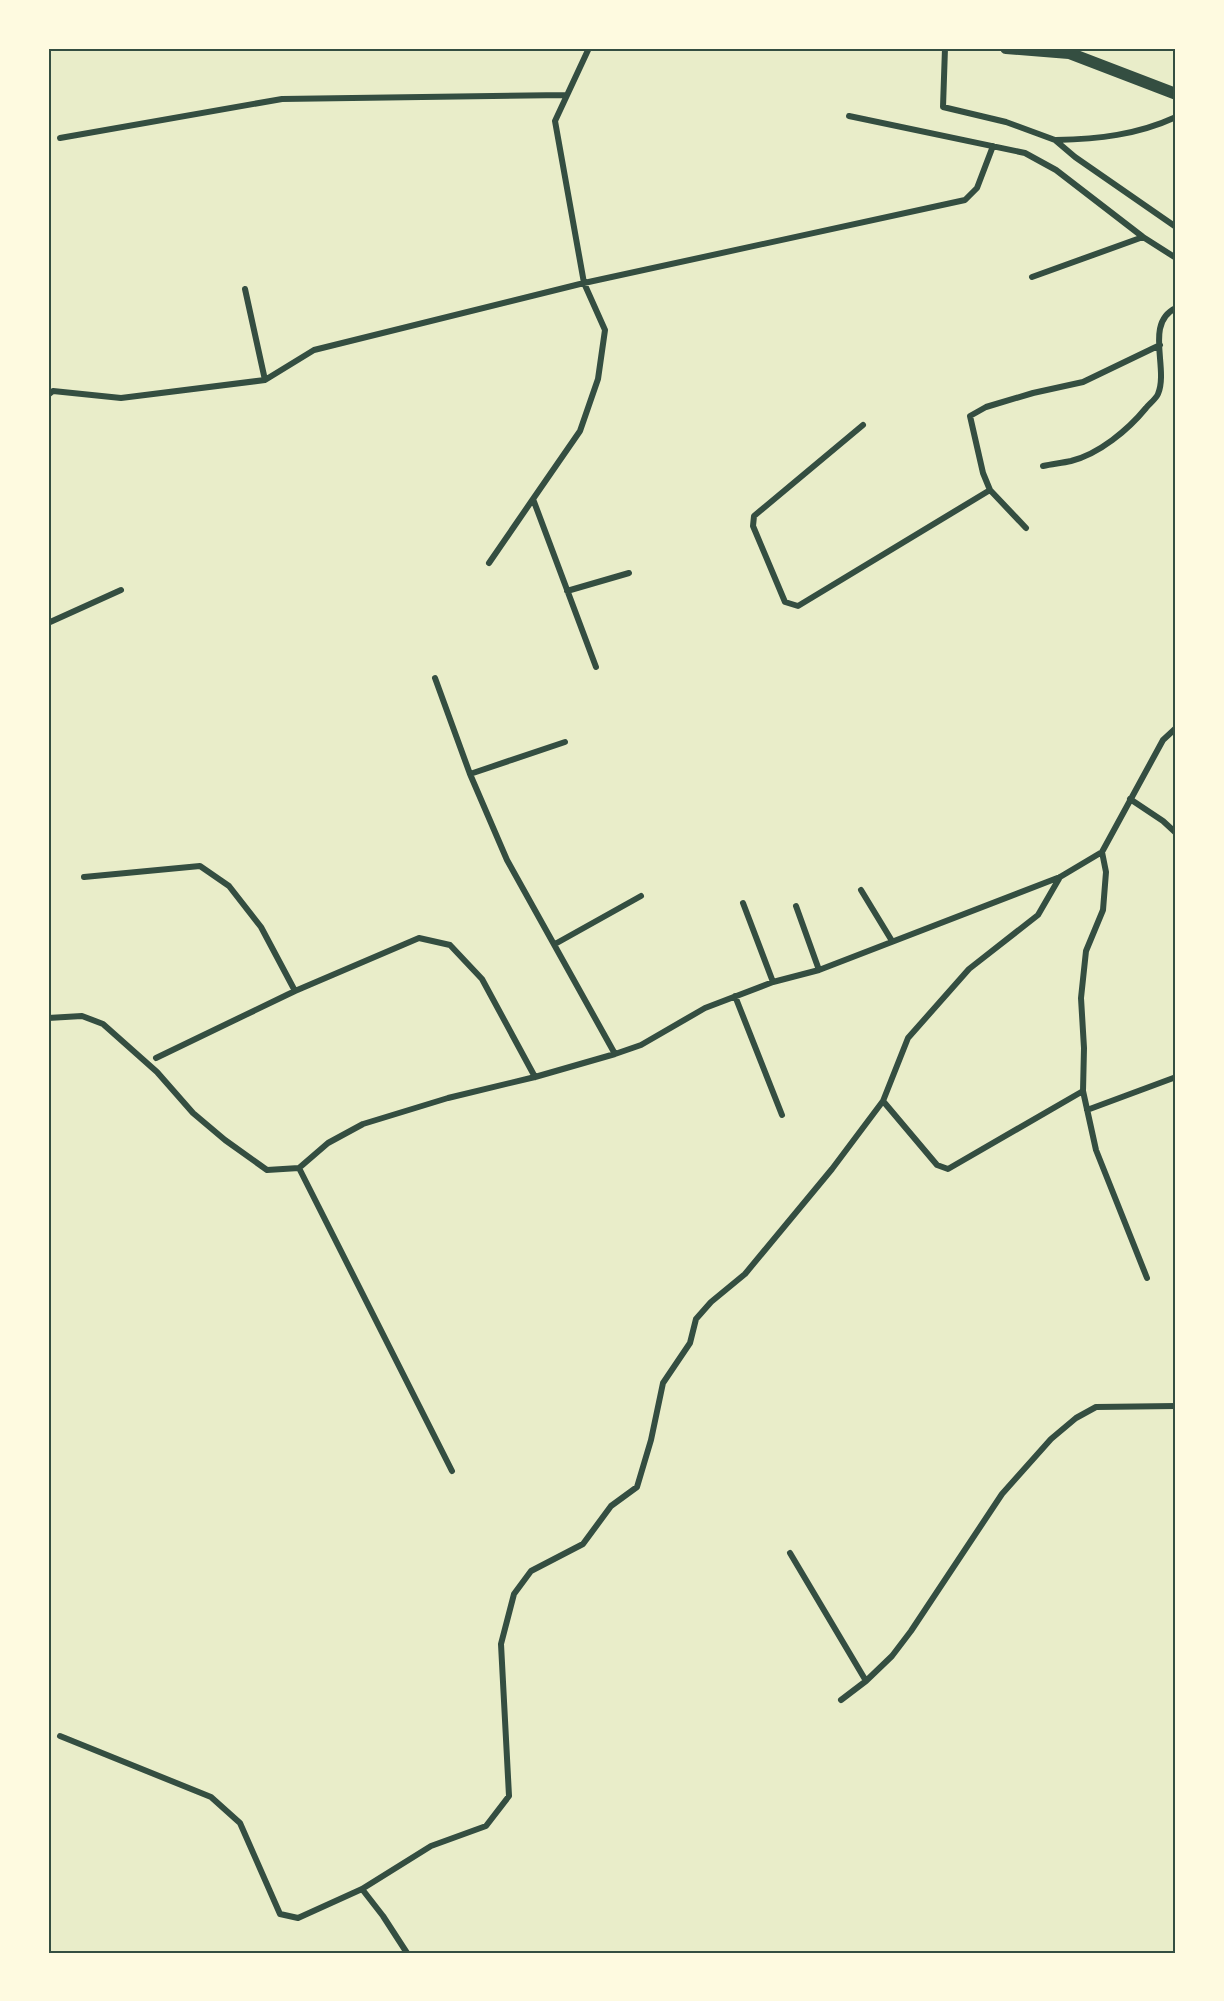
<svg xmlns="http://www.w3.org/2000/svg" width="1224" height="2001" viewBox="0 0 1224 2001" font-family="Signika,sans-serif">
<rect width="100%" height="100%" fill="#e9edc9"/>
<g fill="none" stroke-linecap="round" stroke-linejoin="round">
<path stroke="#344e41" stroke-width="6" d="M589 48 555 121 584 283 605 330 598 379 580 431 533 499 596 667
M945 48 943 107 1006 122 1055 140 1075 157 1176 227
M849 116 1025 153 1056 170 1143 237 1176 258
M60 138 282 99 566 95
M1056 140C1098 139 1137 135 1176 117
M1032 277 1143 237
M245 289 265 380
M48 395 53 391 121 398 265 380 314 350 584 283 965 200 977 188 993 146
M863 425 754 516 753 526 785 602 798 606 990 490
M1043 466C1052 464 1062 463 1071 461 1099 454 1128 430 1146 408 1149 404 1156 399 1158 394 1169 368 1144 323 1176 308
M1026 528 990 490 983 473 970 416 986 407 1033 393 1083 382 1160 345
M489 563 533 499
M567 591 629 573
M48 623 121 590
M435 678 470 774 507 860 615 1054
M470 774 565 742
M1130 799 1163 821 1176 833
M1102 852 1106 872 1103 910 1086 951 1081 998 1084 1048 1083 1091 1096 1150 1147 1278
M84 877 200 866 229 886 261 927 295 991
M861 890 892 941
M743 903 773 982
M796 906 819 970
M555 944 641 896
M735 996 782 1115
M48 1018 82 1016 103 1024 157 1072 193 1113 225 1140 267 1170 299 1168 328 1143 363 1124 448 1098 535 1077 615 1054 641 1045 705 1008 773 982 819 970 1060 877 1102 852 1163 740 1176 728
M156 1058 295 991 419 938 450 945 482 979 535 1077
M883 1101 937 1165 948 1169 1083 1091
M1087 1110 1176 1077
M299 1168 452 1471
M790 1553 866 1681
M841 1700 866 1681 892 1656 911 1631 1002 1494 1051 1439 1076 1418 1096 1407 1176 1406
M60 1736 211 1797 240 1823 280 1914 298 1918 362 1889 431 1846 486 1826 509 1796 501 1644 514 1594 531 1571 583 1544 611 1506 637 1487 651 1440 663 1383 690 1343 696 1319 711 1302 745 1274 832 1169 883 1101 908 1038 969 969 1038 915 1060 877
M362 1889 383 1916 407 1953"/>
<path stroke="#344e41" stroke-width="12" d="M1006 48 1069 53 1176 94"/>
</g>
<rect width="1224" height="2001" fill="none" stroke="#fefae0" stroke-width="99"/>
<rect x="50" y="50" width="1124" height="1902" fill="none" stroke="#344e41" stroke-width="2"/>
</svg>
